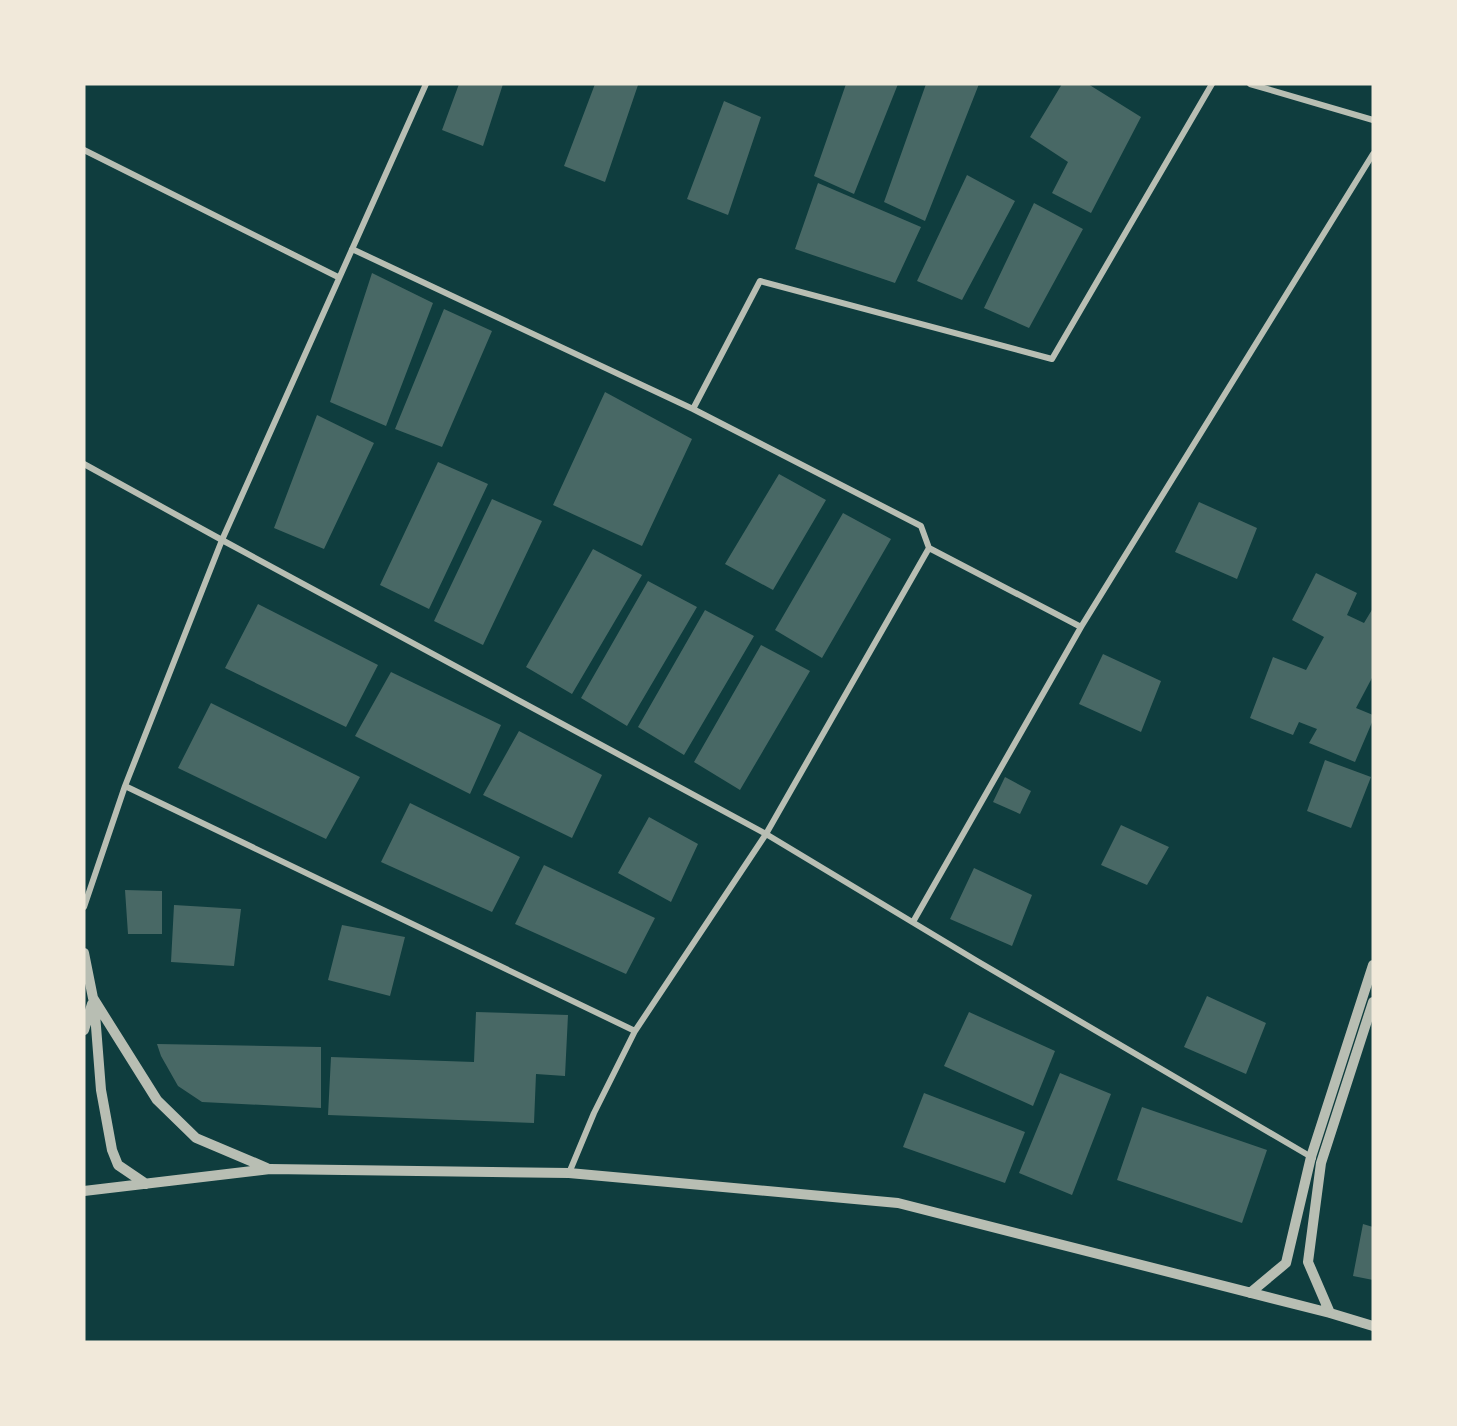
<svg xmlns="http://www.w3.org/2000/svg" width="1457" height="1426" viewBox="0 0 1457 1426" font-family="Spectral,serif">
<rect width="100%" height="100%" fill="#0f3d3e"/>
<path fill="#486865" d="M459 84H503L483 146 442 130Z
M595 84 638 85 605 182 564 166Z
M846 84H898L854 194 814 176Z
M926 84H979L925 221 884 202Z
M1062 84H1088L1141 117 1091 213 1052 193 1068 162 1030 137Z
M724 101 761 117 728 215 687 199Z
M967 175 1015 201 962 300 917 281Z
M818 183 921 227 895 283 795 249Z
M1034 203 1083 229 1029 328 984 308Z
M372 273 433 303 386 426 330 402Z
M444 309 492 331 442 447 395 429Z
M605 392 692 439 642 546 553 505Z
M317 415 374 443 324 549 274 528Z
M438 462 488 484 429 609 380 585Z
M779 474 826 500 773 590 725 564Z
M492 499 542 521 483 645 434 621Z
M1199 502 1257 528 1237 579 1175 552Z
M843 513 891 539 822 658 775 630Z
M593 549 642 575 572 694 526 667Z
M1316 573 1357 593 1347 615 1364 623 1373 608V676L1356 708 1373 715V720L1355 762 1309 743 1317 729 1299 722 1293 735 1250 718 1273 657 1306 670 1324 637 1292 620Z
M648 581 697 607 627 726 581 698Z
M258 604 378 665 346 727 225 668Z
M705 610 754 636 684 755 638 727Z
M761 645 810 671 740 790 694 762Z
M1103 654 1161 681 1141 732 1079 704Z
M391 672 501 725 470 794 355 736Z
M211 703 360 777 326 839 178 768Z
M519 731 602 775 572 838 483 795Z
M1325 760 1371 777 1351 828 1307 811Z
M1005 777 1031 791 1020 814 993 802Z
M410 803 520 857 492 912 381 862Z
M649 817 698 844 671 902 618 873Z
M1121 825 1169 847 1147 885 1101 865Z
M544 865 655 918 626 974 515 924Z
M974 868 1032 895 1012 946 950 919Z
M125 890 162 891V934H128Z
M174 905 241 909 234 966 171 962Z
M342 925 405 937 390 996 328 980Z
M1207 996 1266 1023 1246 1074 1184 1047Z
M476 1012 568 1015 565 1076 536 1074 534 1123 328 1115 331 1057 474 1062Z
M969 1012 1055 1051 1033 1106 944 1066Z
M157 1044 321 1047V1108L202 1102 178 1086 161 1056Z
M1060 1073 1111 1094 1072 1195 1019 1173Z
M924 1093 1025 1132 1005 1183 903 1147Z
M1142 1107 1267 1150 1242 1223 1117 1180Z
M1363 1224 1373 1227V1280L1353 1276Z"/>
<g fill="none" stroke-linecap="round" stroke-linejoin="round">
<path stroke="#b8beb3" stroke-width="6" d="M1250 84 1373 120
M84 150 338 277
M693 409 760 281 1052 359 1212 84
M84 464 222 540 766 834 977 961 1313 1158
M929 548 1081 627
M125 786 635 1031 766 834 929 548 921 526 693 409 352 249
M84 907 125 786 222 540 426 84
M913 922 1081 627 1373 154
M569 1173 594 1113 635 1031"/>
<path stroke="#b8beb3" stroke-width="10" d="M84 953 93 998 157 1100 196 1138 267 1168
M94 1001 101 1090 112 1150 118 1165 146 1184
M84 1030 92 1004
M84 1191 270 1169 569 1173 898 1203 1330 1313 1373 1326
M1250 1293 1286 1263 1311 1157 1373 965
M1330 1313 1308 1262 1321 1163 1373 1002"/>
</g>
<rect width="1457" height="1426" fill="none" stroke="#f1e9da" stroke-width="171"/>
</svg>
